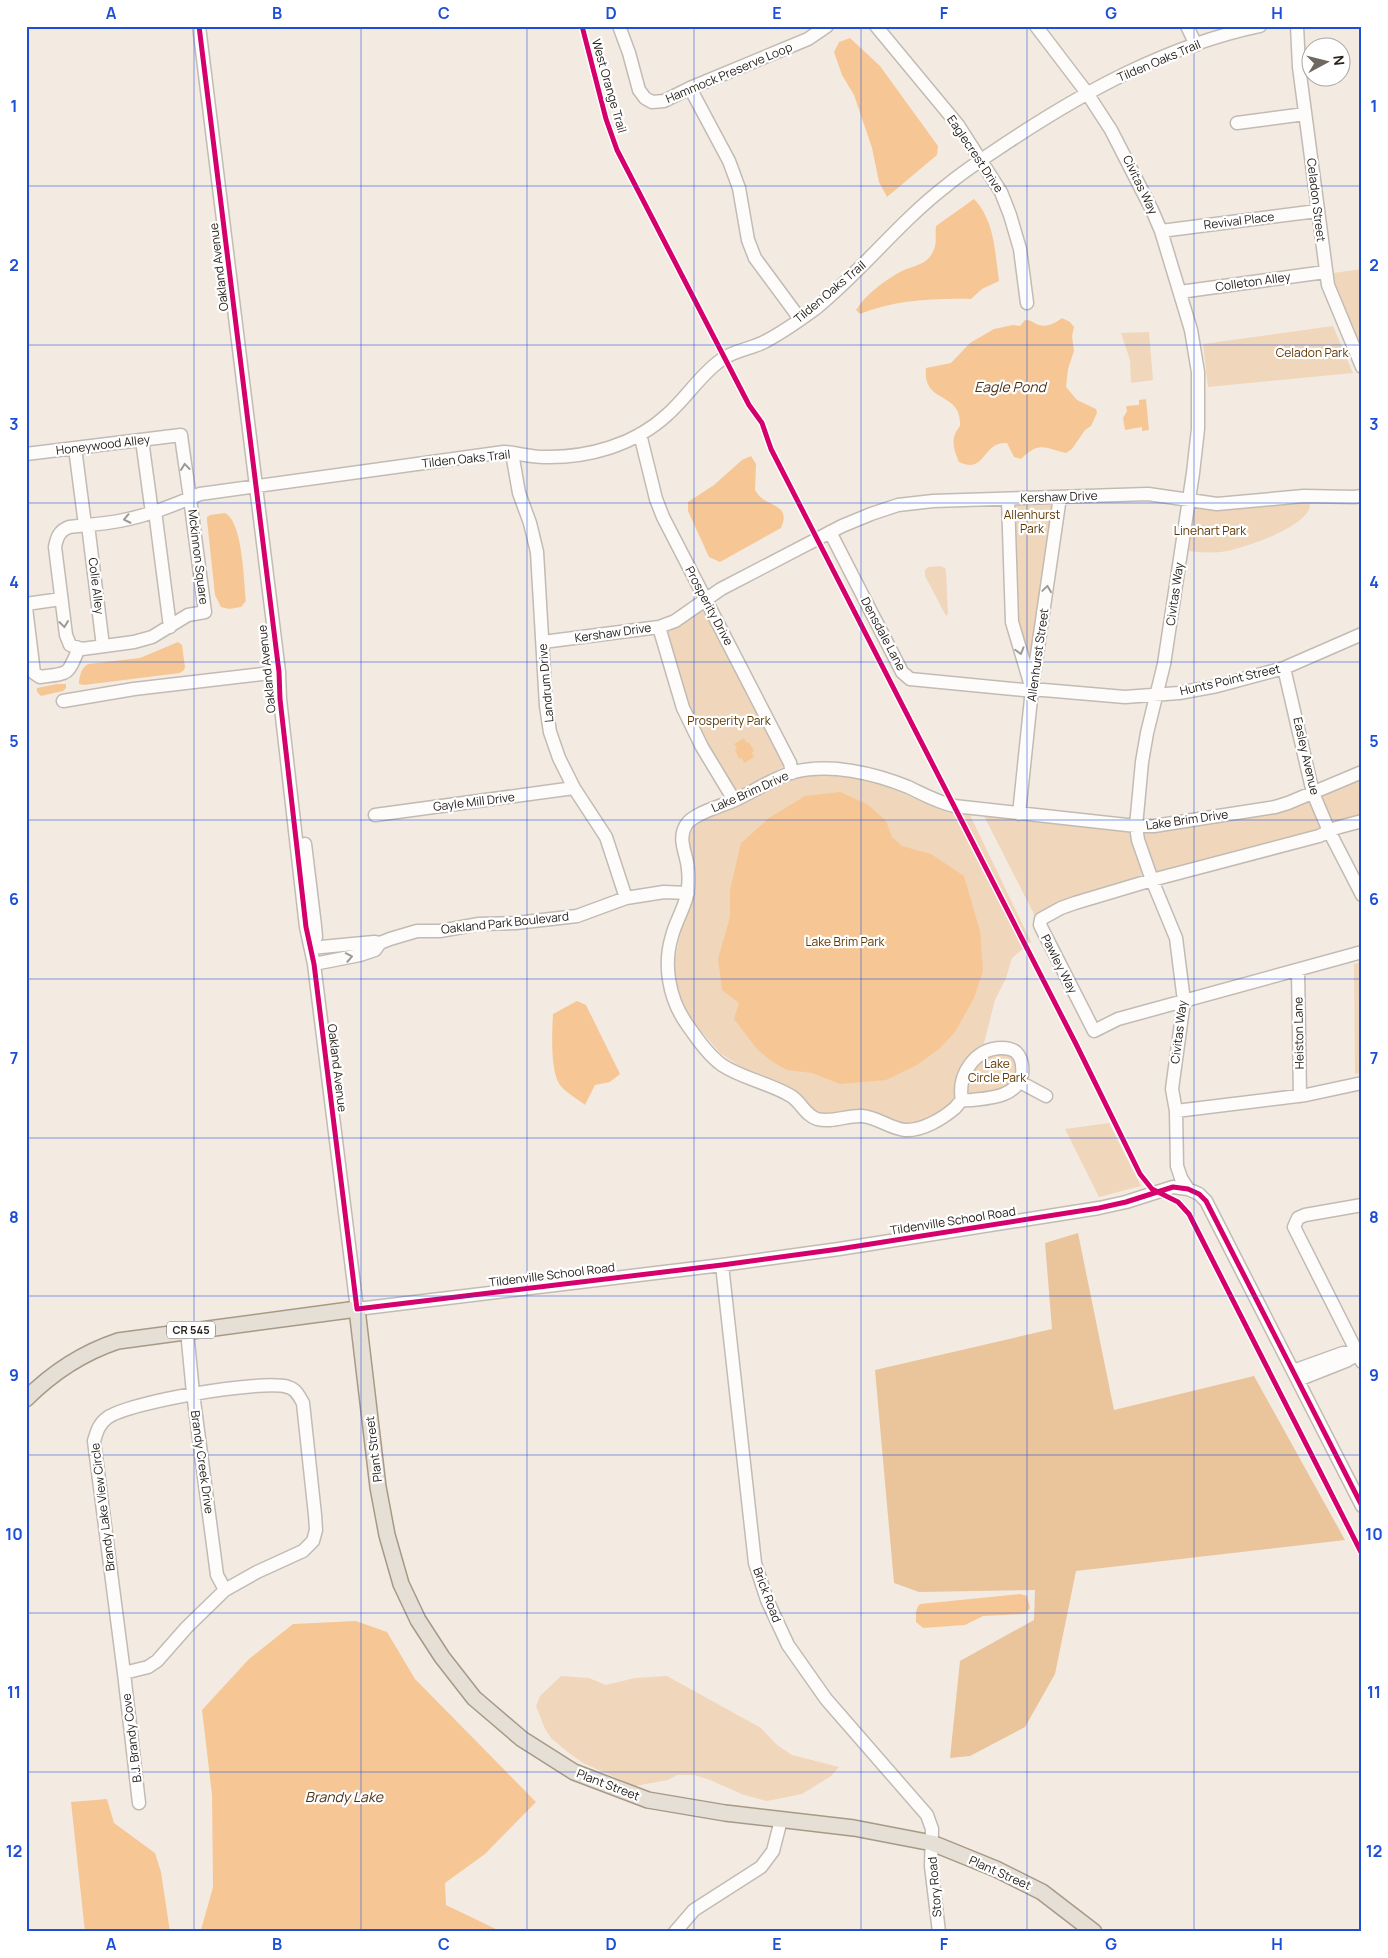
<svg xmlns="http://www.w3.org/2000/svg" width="1388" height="1958" viewBox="0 0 1388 1958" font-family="Manrope,sans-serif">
<rect width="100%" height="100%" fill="#f3ebe2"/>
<path fill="#f0d6bb" d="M1362 269V355L1332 282 1333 273Z
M1333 326 1353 373 1208 387 1203 344Z
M1149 332 1153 380 1131 383 1130 360 1121 333Z
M1307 501 1310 505C1309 526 1247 547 1228 551 1215 553 1202 553 1189 551L1187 548 1192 507 1196 506 1218 509H1236Z
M1053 503 1033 653 1028 655 1025 651 1016 622 1013 508 1015 504Z
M940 566 945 568 946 572 948 614 946 616 925 576V570L928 567Z
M701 611 707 613 786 765 742 790 735 791 703 738 685 699 666 631Z
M842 775 876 782 949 813 970 815 1031 942 1012 958 1006 978 995 1000 983 1047 958 1073 955 1089 956 1102 938 1116 912 1125 868 1111 825 1116 806 1110 720 1053 685 1012 671 977 685 913 690 837 693 828 702 819 788 780 803 776Z
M1362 776V816L1332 822 1321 797 1322 794Z
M1306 800 1311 802 1320 828 1316 831 1158 874 1155 871 1142 836 1144 832Z
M984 816 1130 832 1144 876 1136 880C1110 888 1052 897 1036 918Z
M1362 962V1073L1355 1074 1354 964Z
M991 1053 1012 1055 1018 1066C1011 1095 993 1092 967 1095 962 1072 974 1066 991 1053Z
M1109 1123 1141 1186 1099 1197 1065 1129Z
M561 1676 589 1678 606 1685 635 1678 667 1676 761 1728 777 1745 792 1755 839 1767 831 1776 802 1794 767 1801 744 1795 710 1780 695 1775H677L668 1780 635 1786 583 1763 569 1753 551 1738 545 1729 536 1706 540 1696Z"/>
<path fill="#eac49b" d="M1078 1233 1114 1410 1254 1376 1345 1540 1076 1571 1055 1674 1025 1727 970 1756 950 1758 960 1661 1034 1620 1035 1590 919 1592 894 1583 875 1370 1052 1329 1045 1243Z"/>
<path fill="#f6c795" d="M850 38 880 66 938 146 937 155 887 197 879 182 872 148 854 95 842 75 834 52 839 42Z
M974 199C995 221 995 253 999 281L982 289 971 299C934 298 895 300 860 314L856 310C866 294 884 281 900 272 913 265 928 266 934 249 937 243 935 233 936 226Z
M1062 318 1070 322 1074 327 1072 336 1074 351 1068 369 1066 387 1077 400 1096 409 1097 413 1091 426 1085 430 1072 449 1066 453C1043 448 1040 441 1021 459L1014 457 1007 443C982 441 986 475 959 462 953 448 950 438 960 426 962 390 922 405 926 368L951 363 970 343 994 329 1013 325 1020 326 1025 320C1032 320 1033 323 1039 325 1047 328 1057 322 1062 318Z
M1146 399 1149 430 1142 431V427L1125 430 1123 418 1127 411 1126 406 1139 405V400Z
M751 456 756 464 755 490C757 493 760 497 763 499 775 507 790 508 781 528L720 562 709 557 688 511V502L714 485 742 460Z
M225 513C243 522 244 582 246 601L241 607 229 609 221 607 215 595 207 520V517L210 515Z
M178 642 182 645 185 667 184 670 180 673 84 685 79 684C79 677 81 668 88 664L140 658Z
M57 684H66V688L63 691 41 696 37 692V688Z
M744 738 747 743 749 742 754 751 752 753 754 757 744 763 742 758 739 759 735 750 737 748 734 744Z
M840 792 867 804 886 821 892 837 902 846 931 854 964 876 980 931 983 971 974 998 955 1032 939 1049 917 1065 886 1080 840 1084 812 1073 787 1070 771 1061 756 1048 734 1019 739 1003 722 990 718 959 730 917V890L741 843 769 818 805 796Z
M577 1001 586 1005 620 1074 610 1082 595 1085 585 1105C578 1099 566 1093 560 1085 550 1071 552 1031 553 1014Z
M1020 1594 1027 1596 1030 1608 1025 1614 983 1616 965 1625 923 1628 916 1622C916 1616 915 1609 920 1604Z
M356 1621 387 1632 415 1679 536 1802 485 1854 445 1883 446 1905 502 1932H219L201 1930 213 1887 212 1795 202 1710 249 1659 293 1624Z
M107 1799 114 1823 155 1853 161 1872 170 1932H85L71 1802Z"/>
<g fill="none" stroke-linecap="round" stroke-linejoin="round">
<g stroke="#c2bbb4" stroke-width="15">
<path id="minor" d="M199 26 279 672 280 699 306 927 314 964 357 1309 722 1265 839 1249 1099 1208 1126 1202 1173 1187 1188 1189 1199 1194 1206 1201 1362 1506
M619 26 629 53 639 90 645 98 652 102 664 101 690 88 808 39 827 26
M876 26 958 125 1001 192 1010 215 1020 249 1027 303
M1036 26 1087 93 1111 130 1152 210 1161 231 1185 310 1191 330 1198 372V429L1193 473 1164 664 1147 733 1142 762 1136 826 1138 840 1152 880 1176 938 1184 1001 1172 1089 1176 1111 1177 1166 1181 1178 1188 1189
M1187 26 1196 45
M1297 26 1299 67 1328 285 1362 367
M690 88 729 161 739 188 748 240 755 258 800 319
M1237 123 1305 114
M1161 231 1317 211
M1180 292 1325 272
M640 434 656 499 663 517 790 763 792 773
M142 440 152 513
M75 448 85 525
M512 453 519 493 530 523 537 552 546 706 550 732 559 758 574 788 606 837 626 898
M26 454 181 435C184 459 188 482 191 506L205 612 188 615 152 637 134 642 82 649 70 645 66 635 55 547C57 537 59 531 69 527 86 525 103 524 119 521 147 516 174 505 200 494L504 452C517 453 531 457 544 457 588 458 635 445 668 414 687 397 700 375 721 360 734 350 752 349 766 341 783 332 800 320 815 309 862 271 898 223 946 186 965 170 987 156 1008 142 1085 91 1169 45 1260 26
M1008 499 1012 622 1031 686
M155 511 170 627
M88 525 103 646
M830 532 902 672 910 679 1024 690 1032 689 1125 697 1179 693 1217 686 1284 668 1362 634
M26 604 61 599
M26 608 34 673 40 677C70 673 67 676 79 648
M659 627 683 708 702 747 734 800
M543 642 659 627 675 621 721 589 842 526 871 514 898 505 933 501 1148 494 1217 504 1304 496 1354 497 1362 496
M1284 668 1313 793 1329 831 1362 895
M63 701 134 689 279 672
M1019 814 1032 689 1060 497
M375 815 574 788
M1362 821 1336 828 1319 836 1152 880 1075 903 1061 908 1041 919 1040 925 1094 1031 1118 1019 1362 952
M305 844 315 926 316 937 313 943
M311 948 374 942 380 943
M314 964 360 955 375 950 380 943 390 939 417 931H440L479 924 516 923 577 916 626 898 664 892 688 893
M1298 970 1300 1096
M1020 1082 1046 1096
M962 1100C957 1075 975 1048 1002 1048 1007 1048 1012 1049 1016 1052 1022 1058 1023 1067 1022 1075 1016 1097 990 1098 972 1100 970 1100 964 1100 962 1101 959 1102 957 1106 955 1108 942 1119 922 1131 905 1130 889 1128 877 1117 862 1116 847 1115 833 1123 817 1119 805 1115 801 1102 791 1096 770 1083 743 1079 722 1065 708 1055 696 1037 686 1023 669 998 663 965 672 936 675 924 682 912 686 899 689 889 689 879 688 869 687 854 677 840 686 825 693 813 722 806 735 800 753 792 775 777 794 772 830 763 874 773 908 787 923 794 937 802 954 806L1136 826H1154L1275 807 1288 803 1362 772
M1176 1111 1306 1095 1362 1083
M1362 1205 1305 1215 1298 1218 1294 1227 1362 1362
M722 1265 755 1563 767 1600 788 1645 826 1699 927 1815 932 1829 931 1866 939 1932
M187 1331 193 1393 217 1575 225 1590
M1293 1371 1343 1353H1362
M1298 1380 1346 1361 1356 1355
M124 1673 148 1667 157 1661 187 1627 225 1590 257 1572 303 1551 313 1541 316 1530 315 1515 303 1403C299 1396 296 1389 288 1387 263 1379 128 1402 107 1418 99 1424 97 1431 94 1441L124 1673 139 1803
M675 1932 694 1910 761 1867 773 1851 781 1820"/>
</g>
<g stroke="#a79986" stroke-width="18">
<path id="major" d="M26 1399C53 1372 82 1353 118 1341L357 1309 378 1487 387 1535 401 1584 418 1620 442 1657 474 1698 522 1739 574 1772 648 1800 725 1813 854 1828 932 1843 996 1869 1042 1892 1094 1932"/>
</g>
<use href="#minor" stroke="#fdfcfb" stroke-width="12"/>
<use href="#major" stroke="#e6dfd5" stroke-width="15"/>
<g stroke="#fff" stroke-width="8">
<path id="cycleway" d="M199 26 279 672 280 699 306 927 314 964 357 1309 722 1265 839 1249 1099 1208 1126 1202 1173 1187 1188 1189 1199 1194 1206 1201 1362 1506
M582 26 606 119 617 150 749 405 762 423 771 449 1076 1044 1140 1174 1152 1189 1178 1202 1189 1214 1362 1554"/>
</g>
<use href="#cycleway" stroke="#d6006c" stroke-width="5"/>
</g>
<defs><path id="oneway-chevron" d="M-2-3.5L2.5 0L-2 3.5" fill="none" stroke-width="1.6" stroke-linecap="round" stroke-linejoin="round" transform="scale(1.25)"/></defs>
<g stroke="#9d9997">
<use href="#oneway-chevron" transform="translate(185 467) rotate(-97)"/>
<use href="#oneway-chevron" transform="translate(127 519) rotate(168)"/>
<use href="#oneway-chevron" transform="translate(1047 589) rotate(-82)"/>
<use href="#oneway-chevron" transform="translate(64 624) rotate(83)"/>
<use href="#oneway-chevron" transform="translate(1020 651) rotate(74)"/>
<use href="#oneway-chevron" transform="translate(349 957) rotate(-11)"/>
</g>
<path fill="none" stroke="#1d4ed8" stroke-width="1" stroke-opacity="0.55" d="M194 26V1932M361 26V1932M527 26V1932M694 26V1932M861 26V1932M1027 26V1932M1194 26V1932M26 186H1362M26 345H1362M26 503H1362M26 662H1362M26 820H1362M26 979H1362M26 1138H1362M26 1296H1362M26 1455H1362M26 1613H1362M26 1772H1362"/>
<g text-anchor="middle" stroke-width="4.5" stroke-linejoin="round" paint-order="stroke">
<rect fill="#fff" stroke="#686460" stroke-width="1" x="167" y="1321.5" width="48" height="17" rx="4"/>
<g font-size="11" font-weight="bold" fill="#27211c">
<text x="191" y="1334">CR 545</text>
</g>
<g font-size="12" fill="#27211c" stroke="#fff">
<text transform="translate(1159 61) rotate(-23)" y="4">Tilden Oaks Trail</text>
<text transform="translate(729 73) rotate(-23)" y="4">Hammock Preserve Loop</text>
<text transform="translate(609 86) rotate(74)" y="4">West Orange Trail</text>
<text transform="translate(975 154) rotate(56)" y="4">Eaglecrest Drive</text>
<text transform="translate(1140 185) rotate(64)" y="4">Civitas Way</text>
<text transform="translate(1316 200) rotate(83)" y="4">Celadon Street</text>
<text transform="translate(1239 221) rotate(-7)" y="4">Revival Place</text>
<text transform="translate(219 267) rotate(-97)" y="4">Oakland Avenue</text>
<text transform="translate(1253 282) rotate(-8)" y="4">Colleton Alley</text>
<text transform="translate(830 292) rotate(-40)" y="4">Tilden Oaks Trail</text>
<text transform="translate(103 445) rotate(-7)" y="4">Honeywood Alley</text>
<text transform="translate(466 459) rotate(-6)" y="4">Tilden Oaks Trail</text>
<text transform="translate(1059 497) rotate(-2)" y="4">Kershaw Drive</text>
<text transform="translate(198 557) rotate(83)" y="4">Mckinnon Square</text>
<text transform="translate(96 586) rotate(83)" y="4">Colie Alley</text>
<text transform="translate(1175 594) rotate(-82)" y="4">Civitas Way</text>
<text transform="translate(709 606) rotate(62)" y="4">Prosperity Drive</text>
<text transform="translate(613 633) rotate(-8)" y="4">Kershaw Drive</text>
<text transform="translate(883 634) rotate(62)" y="4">Densdale Lane</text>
<text transform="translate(1038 655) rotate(-82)" y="4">Allenhurst Street</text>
<text transform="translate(267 669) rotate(-96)" y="4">Oakland Avenue</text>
<text transform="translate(1230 680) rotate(-13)" y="4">Hunts Point Street</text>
<text transform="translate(546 683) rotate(-95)" y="4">Landrum Drive</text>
<text transform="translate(1306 756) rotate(77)" y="4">Easley Avenue</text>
<text transform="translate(750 792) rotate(-24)" y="4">Lake Brim Drive</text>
<text transform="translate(474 802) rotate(-7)" y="4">Gayle Mill Drive</text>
<text transform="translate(1187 820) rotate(-8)" y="4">Lake Brim Drive</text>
<text transform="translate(505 923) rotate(-6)" y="4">Oakland Park Boulevard</text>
<text transform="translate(1059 964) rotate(63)" y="4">Pawley Way</text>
<text transform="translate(1179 1032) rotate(-83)" y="4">Civitas Way</text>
<text transform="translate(1299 1033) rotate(-91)" y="4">Heiston Lane</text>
<text transform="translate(337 1068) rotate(83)" y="4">Oakland Avenue</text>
<text transform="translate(953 1221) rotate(-9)" y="4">Tildenville School Road</text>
<text transform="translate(552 1275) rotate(-7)" y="4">Tildenville School Road</text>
<text transform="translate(374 1449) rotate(-97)" y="4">Plant Street</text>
<text transform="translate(202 1462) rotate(82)" y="4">Brandy Creek Drive</text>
<text transform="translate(103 1507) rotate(-97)" y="4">Brandy Lake View Circle</text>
<text transform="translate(767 1595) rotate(69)" y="4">Brick Road</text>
<text transform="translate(132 1738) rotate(-97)" y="4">B.J. Brandy Cove</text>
<text transform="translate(608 1785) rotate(21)" y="4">Plant Street</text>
<text transform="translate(1000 1873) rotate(24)" y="4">Plant Street</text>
<text transform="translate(935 1887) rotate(-95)" y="4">Story Road</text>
</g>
<g font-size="12" fill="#5f3700" stroke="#fff">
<text x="1312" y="357">Celadon Park</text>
<text x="1032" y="519">Allenhurst<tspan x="1032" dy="14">Park</tspan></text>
<text x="1210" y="535">Linehart Park</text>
<text x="729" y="725">Prosperity Park</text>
<text x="845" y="946">Lake Brim Park</text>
<text x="997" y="1068">Lake<tspan x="997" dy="14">Circle Park</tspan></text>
</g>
<g font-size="14" font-style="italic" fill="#4b3114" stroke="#fff">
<text x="1010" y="392">Eagle Pond</text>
<text x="344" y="1802">Brandy Lake</text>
</g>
</g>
<rect width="1388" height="1958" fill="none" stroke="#ffffff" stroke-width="55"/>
<g transform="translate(1326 62) rotate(83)"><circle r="24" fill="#ffffff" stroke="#a9a6a4"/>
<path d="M0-4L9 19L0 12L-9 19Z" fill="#6e6861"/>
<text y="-8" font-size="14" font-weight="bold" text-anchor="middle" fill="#27211c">N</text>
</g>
<rect x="28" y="28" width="1332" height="1902" fill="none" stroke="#1d4ed8" stroke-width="2"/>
<g font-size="16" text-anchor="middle" font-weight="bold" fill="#1d4ed8">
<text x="111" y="19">A</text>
<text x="277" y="19">B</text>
<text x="444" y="19">C</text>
<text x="611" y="19">D</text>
<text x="777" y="19">E</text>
<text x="944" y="19">F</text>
<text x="1111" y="19">G</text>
<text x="1277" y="19">H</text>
<text x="14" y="112">1</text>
<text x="1374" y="112">1</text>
<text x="14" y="271">2</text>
<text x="1374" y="271">2</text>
<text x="14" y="430">3</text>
<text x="1374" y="430">3</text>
<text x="14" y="588">4</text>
<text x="1374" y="588">4</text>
<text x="14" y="747">5</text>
<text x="1374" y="747">5</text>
<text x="14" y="905">6</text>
<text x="1374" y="905">6</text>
<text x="14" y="1064">7</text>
<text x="1374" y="1064">7</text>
<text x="14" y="1223">8</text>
<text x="1374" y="1223">8</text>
<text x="14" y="1381">9</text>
<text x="1374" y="1381">9</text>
<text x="14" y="1540">10</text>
<text x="1374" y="1540">10</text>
<text x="14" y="1698">11</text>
<text x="1374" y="1698">11</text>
<text x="14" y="1857">12</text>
<text x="1374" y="1857">12</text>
<text x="111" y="1950">A</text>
<text x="277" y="1950">B</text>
<text x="444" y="1950">C</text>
<text x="611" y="1950">D</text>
<text x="777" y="1950">E</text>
<text x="944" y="1950">F</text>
<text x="1111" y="1950">G</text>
<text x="1277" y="1950">H</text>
</g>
</svg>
